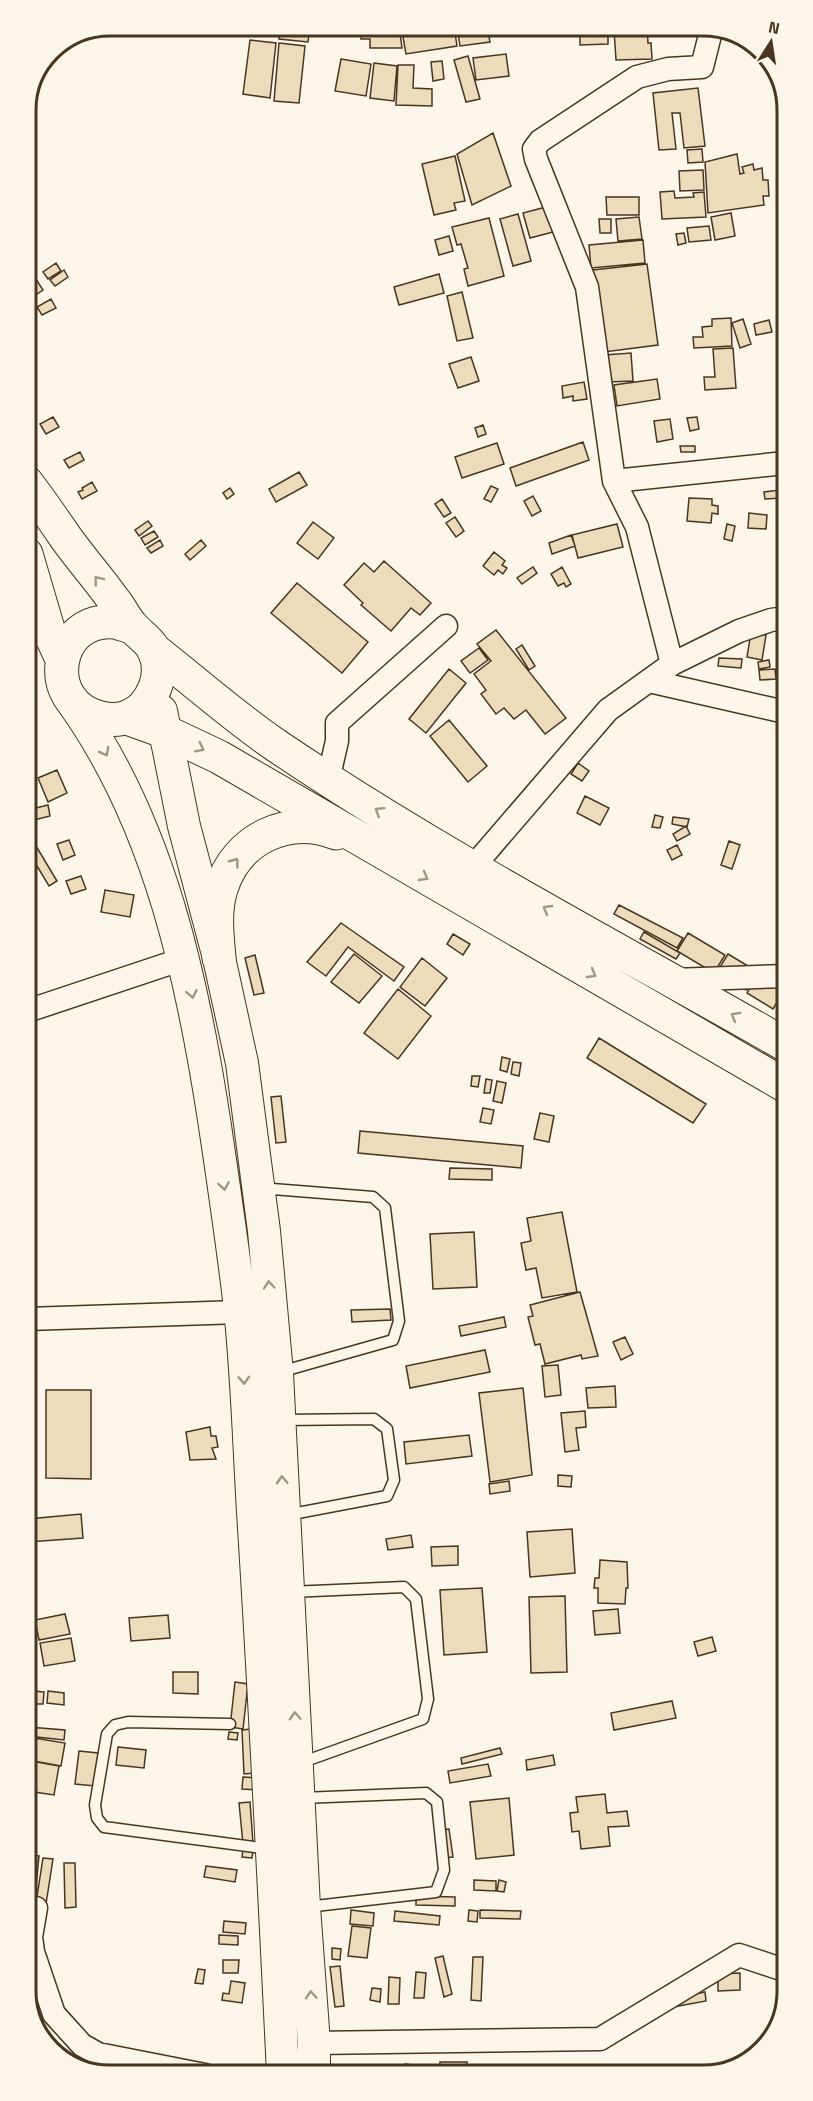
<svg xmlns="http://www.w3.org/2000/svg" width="813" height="2101" viewBox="0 0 813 2101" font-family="'Titillium Web',sans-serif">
<rect width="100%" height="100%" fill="#fbf6e9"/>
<path fill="#ecdcbc" stroke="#4a3520" stroke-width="1.5" d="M280 26H310L308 42 279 39Z
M360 26H399L402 48H370V39H361Z
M401 26H454L457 46 406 54Z
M457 26H465V27L487 26 490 42 460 46Z
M608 27V44L580 45V28Z
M647 27 648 43H651L652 59 616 60 614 29Z
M250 40 276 43 270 98 243 94Z
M279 43 305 46 299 103 274 101Z
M506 54 509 76 476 80 473 58Z
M468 56 480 99 466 102 454 60Z
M341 59 371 64 366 96 335 91Z
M442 61 444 79 433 81 431 62Z
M374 63 397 66 394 101 370 98Z
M398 65H414L413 88 432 89V106L396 105Z
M779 79 785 88V109L783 110Z
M698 88 705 146 684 148 680 113H672L676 149 659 150 653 93Z
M493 133 511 186 472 205 457 154Z
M702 149 703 162 688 163 687 150Z
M737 154 740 174 744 173 742 167 753 164 754 170 762 168 763 180H768L769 196H763L764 205 708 213 705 162Z
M455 156 465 201 454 203 456 210 434 215 422 164Z
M703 170 704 190 680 191 679 171Z
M674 191 675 198 694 197 693 193 704 192 706 217 662 219 660 192Z
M606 197H639V215H607Z
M546 207 553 232 530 238 523 213Z
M731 213 735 236 715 240 711 217Z
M518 214 531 261 513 266 500 219Z
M639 217 642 239 618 241 616 219Z
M489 218 504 276 468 286 464 269 468 268 461 244 457 245 452 227Z
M599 219H611V233H600Z
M709 226 711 240 689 242 687 228Z
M684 233 686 243 678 245 676 234Z
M449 236 453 251 439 255 435 240Z
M643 240 645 263 591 268 589 245Z
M56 263 61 271 48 279 43 272Z
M647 264 658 345 604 352 593 270Z
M28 266 33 273 26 278V267Z
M64 270 68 277 55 286 50 280Z
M439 274 444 293 399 305 394 287Z
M34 276 43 290 34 296 26 282Z
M462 292 473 338 457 341 447 296Z
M51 299 56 308 42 315 37 307Z
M731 318 732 346 694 348 693 337H703L702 327 712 326V319Z
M743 319 751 344 740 348 732 323Z
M769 320 772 332 756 335 754 324Z
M733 348 736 388 705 390 704 377H715L713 349Z
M631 353 633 381 607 382 605 355Z
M471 357 479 381 458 388 449 364Z
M657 379 660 399 617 406 614 385Z
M584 382 587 399 573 401V396L563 398 562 386Z
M53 417 59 427 46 434 40 424Z
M697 417 699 429 690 431 687 418Z
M670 419 673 439 657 442 654 421Z
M483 425 486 434 478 437 475 428Z
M583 442 589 460 516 486 510 468Z
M497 443 504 464 462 478 455 457Z
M680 446H695V452H681Z
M80 452 84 460 69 468 64 460Z
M299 472 307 485 276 502 269 489Z
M92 482 97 491 82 499 78 492 83 490 82 488Z
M491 486 498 489 491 502 484 499Z
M230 488 234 494 227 499 223 493Z
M780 490 781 498 765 499 764 492Z
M533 496 541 511 532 516 524 501Z
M689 498 712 499V505L718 506V514L712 513 711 523 687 521Z
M442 499 451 513 444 517 435 504Z
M749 513 767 515 766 529 748 528Z
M455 517 464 531 456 537 446 523Z
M148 521 152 526 139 536 135 530Z
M313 522 334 538 318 559 297 543Z
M617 524 623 547 578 558 572 535Z
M727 524 735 526 732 541 724 539Z
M154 531 158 537 145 545 141 538Z
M571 535 575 546 552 554 549 543Z
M160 540 163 546 151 553 147 548Z
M201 540 206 546 190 560 185 554Z
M494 552 505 561 502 565 507 568 503 574 498 570 494 575 483 566Z
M384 561 431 603 420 615 411 608 391 631 361 605 363 603 344 585 364 563 374 572Z
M533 567 537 573 522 584 517 578Z
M562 567 571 584 566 587 564 583 558 586 551 574Z
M297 583 368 642 342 673 271 613Z
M496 630 566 718 545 734 526 710 514 719 504 708 496 714 481 694 486 690 474 674 491 661 477 644Z
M751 633 766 635 762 660 747 657Z
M522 645 535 666 529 670 516 649Z
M479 648 488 660 470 673 461 661Z
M719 658 742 659 741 668 718 666Z
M769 660 770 667 759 669 758 662Z
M449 669 466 683 426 733 409 719Z
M775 669 776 679 760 680 759 670Z
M449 720 487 766 468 782 430 736Z
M578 763 589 771 582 781 571 774Z
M57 770 67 793 48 802 38 778Z
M585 796 609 808 600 825 577 813Z
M48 805 50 816 30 821 28 810Z
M655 815 663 817 660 828 652 827Z
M673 817 689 819 687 827 672 824Z
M686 826 690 834 677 841 673 834Z
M69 840 75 855 63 860 57 844Z
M729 841 740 845 732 869 721 865Z
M677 845 682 855 672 860 667 850Z
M36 846 57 881 49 886 28 851Z
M81 876 86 889 71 894 66 881Z
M784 883 786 884V902L780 900Z
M105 890 134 895 130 917 101 912Z
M619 905 683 938 677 948 614 914Z
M341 923 404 967 394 981 348 947 326 976 307 962Z
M644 932 680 953 676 959 640 939Z
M688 933 725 955 714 973 677 951Z
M453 934 470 944 463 955 447 944Z
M354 954 382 976 359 1003 331 982Z
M728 954 758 972 746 990 717 972Z
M255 955 264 993 254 995 245 958Z
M422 958 447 978 425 1006 400 987Z
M758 973 785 989 773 1009 747 993Z
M398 989 431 1016 398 1059 364 1033Z
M786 996V1013L778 1008Z
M599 1038 706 1104 693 1123 587 1058Z
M502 1057 510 1059 507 1072 500 1070Z
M513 1062 521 1063 519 1076 511 1074Z
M472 1076H480L478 1087 471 1086Z
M486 1079 492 1080 490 1093H484Z
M497 1081 506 1083 502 1103 493 1101Z
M281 1096 286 1142 276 1143 271 1097Z
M483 1108 494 1110 491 1124 480 1122Z
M540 1113 554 1116 549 1142 534 1139Z
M360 1131 523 1146 521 1168 358 1153Z
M450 1168 492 1169V1180L449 1179Z
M562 1212 577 1292 542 1298 536 1268 526 1270 521 1243 531 1241 527 1218Z
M474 1232 477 1287 433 1289 430 1234Z
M580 1292 598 1356 582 1359 581 1355 545 1364 540 1344 535 1345 528 1317 533 1316 530 1305Z
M390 1309 391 1320 352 1322 351 1310Z
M504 1317 506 1327 461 1336 459 1326Z
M625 1337 633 1354 621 1360 613 1342Z
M485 1350 490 1372 410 1388 406 1366Z
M558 1365 561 1395 545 1397 542 1366Z
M615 1386 616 1407 588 1408 586 1388Z
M523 1388 532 1475 490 1482 479 1393Z
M46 1390H91V1479L46 1478Z
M585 1411 586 1427 576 1428 579 1450 565 1452 561 1413Z
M210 1427 211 1436H216L218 1447 212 1448 216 1459 190 1460 186 1432Z
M469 1435 472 1456 406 1464 404 1442Z
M558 1475 572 1476 571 1487 558 1486Z
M509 1481 510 1491 490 1494 489 1484Z
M81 1514 83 1538 28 1542V1519Z
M572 1529 575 1573 530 1577 527 1532Z
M411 1535 413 1547 388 1550 386 1539Z
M458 1546V1565L432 1566 431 1547Z
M600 1560 627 1562 628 1588H626L625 1604 598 1603V1588H594L595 1578H599Z
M482 1588 487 1652 444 1655 440 1590Z
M565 1596 567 1672 531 1673 529 1597Z
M618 1609 620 1633 595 1635 593 1611Z
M65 1614 70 1634 39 1640 35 1620Z
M168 1615 170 1638 131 1641 129 1618Z
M712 1637 716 1651 698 1656 694 1642Z
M71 1638 75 1661 44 1666 40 1643Z
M173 1672H198V1694L173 1693Z
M235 1682 248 1684 243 1729 230 1727Z
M32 1691 44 1692 43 1704H33Z
M48 1691 64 1693V1705L47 1703Z
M672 1701 676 1718 614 1730 611 1713Z
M28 1727 65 1730 64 1740 28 1736Z
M251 1729 254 1773 244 1774 242 1730Z
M229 1732 238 1733 237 1740 228 1739Z
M28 1737 65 1743 61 1766 28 1760Z
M118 1747 146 1750 144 1768 116 1765Z
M500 1748 502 1754 462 1764 461 1758Z
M79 1751 98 1753 95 1786 75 1784Z
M553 1755 555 1765 527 1770 526 1760Z
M31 1761 59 1766 54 1795 28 1791Z
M488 1764 491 1776 450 1783 448 1771Z
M243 1777 259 1778V1790L242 1789Z
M605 1794 607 1813 627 1811 629 1826 608 1827 610 1846 581 1849 579 1831 572 1832 570 1813 578 1812 576 1797Z
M509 1798 514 1855 476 1859 470 1802Z
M250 1802 253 1843 243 1844 239 1803Z
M449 1829 453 1857 443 1858 439 1830Z
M243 1849 253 1850 252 1858 242 1857Z
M28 1855 39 1856 35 1897 28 1896Z
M43 1858 53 1859 46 1904 36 1903Z
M64 1863H75L76 1907 65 1908Z
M206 1866 237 1870 235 1882 204 1877Z
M474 1880 496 1881V1891L474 1890Z
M499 1880 506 1882 504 1892 497 1891Z
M416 1896 455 1897V1906L416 1905Z
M351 1910 374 1913 373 1926 350 1924Z
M469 1910 478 1911 477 1922 468 1921Z
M480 1910 521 1911 520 1919 480 1918Z
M395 1911 440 1916 439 1925 394 1921Z
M224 1921 246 1923 245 1934 223 1932Z
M352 1926 371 1928 367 1958 348 1956Z
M219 1935 238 1936V1945L219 1944Z
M332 1948 341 1949 340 1960 332 1959Z
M443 1956 452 1994 444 1997 435 1958Z
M473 1957H483L481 2001 471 2000Z
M223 1960H239L238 1973H223Z
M340 1966 344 2006 335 2007 330 1967Z
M198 1969 205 1970 203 1984 195 1983Z
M416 1972 426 1973 424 1998H414Z
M740 1973V1990L718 1991V1974Z
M389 1977 400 1978 399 2004H388Z
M231 1981 245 1983 242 2003 222 2000 223 1993 229 1994Z
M372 1988 381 1989 380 2002 370 2000Z
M705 1992 706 2001 673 2007 672 1999Z
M440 2062H467L466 2072 440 2071Z
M405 2064 421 2066 419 2074H403Z"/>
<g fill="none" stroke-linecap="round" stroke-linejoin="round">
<g stroke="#4a3520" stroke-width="13">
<path id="service" d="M260 1188 373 1197 385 1208 399 1321 393 1340 280 1372
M282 1420 374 1419 387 1429 394 1480 387 1496 287 1515
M290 1592 404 1587 416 1599 428 1699 423 1719 300 1763
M230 1724 128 1722 115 1725 107 1734 95 1805 97 1818 104 1827 269 1849
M302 1798 426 1793 437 1802 444 1870 436 1892 307 1907"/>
</g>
<g stroke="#4a3520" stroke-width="25">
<path id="minor" d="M614 481 785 463
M672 664 637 527 614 481 587 287 536 159 534 149 540 141 637 77 668 69 702 67 712 27
M649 681 785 712
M328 780 337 741V723L446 626
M473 867 608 710 672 664 739 631 771 620 785 618
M673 980 786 976
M27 1011 183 959
M27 1319 240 1312
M36 1908 31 1937 33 1952 54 2014 82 2045 98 2054 205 2075
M314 2043 600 2039 739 1955 787 1971"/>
</g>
<g stroke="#4a3520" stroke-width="34">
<path id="secondary" d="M73 703C160 825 193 981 215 1126 224 1187 233 1247 240 1308 247 1375 249 1444 253 1512 265 1699 274 1887 283 2074
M161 711 184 826 219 958 242 1063 264 1231 277 1373 304 1907 314 2043V2074"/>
</g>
<g stroke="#4a3520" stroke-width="35">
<path id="trunk" d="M26 482C40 500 53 519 66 538 81 559 98 578 113 599 120 607 124 617 131 625 138 634 147 638 153 648 155 653 158 660 158 665 160 680 153 696 143 707 131 718 118 722 101 718 40 704 54 616 115 622 120 623 127 626 132 627
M26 554 48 629 62 659
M153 649C194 681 232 715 274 744 438 855 615 947 786 1045
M127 718 166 732 219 757 786 1086
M219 958C217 935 214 911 221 889 236 839 288 814 336 833"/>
</g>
<use href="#service" stroke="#fbf6e9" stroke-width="10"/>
<use href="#minor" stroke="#fbf6e9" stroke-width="22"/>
<use href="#secondary" stroke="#fbf6e9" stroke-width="32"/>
<use href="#trunk" stroke="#fbf6e9" stroke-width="33"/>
</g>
<defs><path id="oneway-chevron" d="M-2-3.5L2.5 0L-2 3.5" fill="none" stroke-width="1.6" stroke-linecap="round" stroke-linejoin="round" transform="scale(1.5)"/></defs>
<g stroke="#a29684">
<use href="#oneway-chevron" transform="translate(98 580) rotate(-128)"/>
<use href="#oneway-chevron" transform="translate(200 748) rotate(27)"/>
<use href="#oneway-chevron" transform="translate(105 752) rotate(62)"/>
<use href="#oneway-chevron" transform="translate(379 811) rotate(-148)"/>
<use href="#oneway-chevron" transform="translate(235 862) rotate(-53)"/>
<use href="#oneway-chevron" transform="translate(424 877) rotate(30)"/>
<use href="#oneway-chevron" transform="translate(547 909) rotate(-150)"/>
<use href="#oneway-chevron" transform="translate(592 974) rotate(30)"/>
<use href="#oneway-chevron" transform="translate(192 994) rotate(79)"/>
<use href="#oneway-chevron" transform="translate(735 1016) rotate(-150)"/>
<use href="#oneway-chevron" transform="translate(224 1186) rotate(81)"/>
<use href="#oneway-chevron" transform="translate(269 1285) rotate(-95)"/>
<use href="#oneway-chevron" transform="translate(244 1380) rotate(86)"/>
<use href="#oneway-chevron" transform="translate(282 1480) rotate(-93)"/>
<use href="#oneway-chevron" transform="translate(295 1716) rotate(-93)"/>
<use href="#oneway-chevron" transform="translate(311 1995) rotate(-94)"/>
</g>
<path d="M0 0H813V2101H0ZM110 36H703A74 74 0 0 1 777 110V1991A74 74 0 0 1 703 2065H110A74 74 0 0 1 36 1991V110A74 74 0 0 1 110 36Z" fill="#fbf6e9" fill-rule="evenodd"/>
<path fill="none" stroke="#4a3520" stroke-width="3" d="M110 36H703A74 74 0 0 1 777 110V1991A74 74 0 0 1 703 2065H110A74 74 0 0 1 36 1991V110A74 74 0 0 1 110 36Z"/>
<g transform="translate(771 42) rotate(12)" stroke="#fbf6e9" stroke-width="4.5" paint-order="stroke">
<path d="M0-4.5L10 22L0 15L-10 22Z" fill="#4a3520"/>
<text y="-9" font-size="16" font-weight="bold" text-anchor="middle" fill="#4a3520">N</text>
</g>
</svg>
